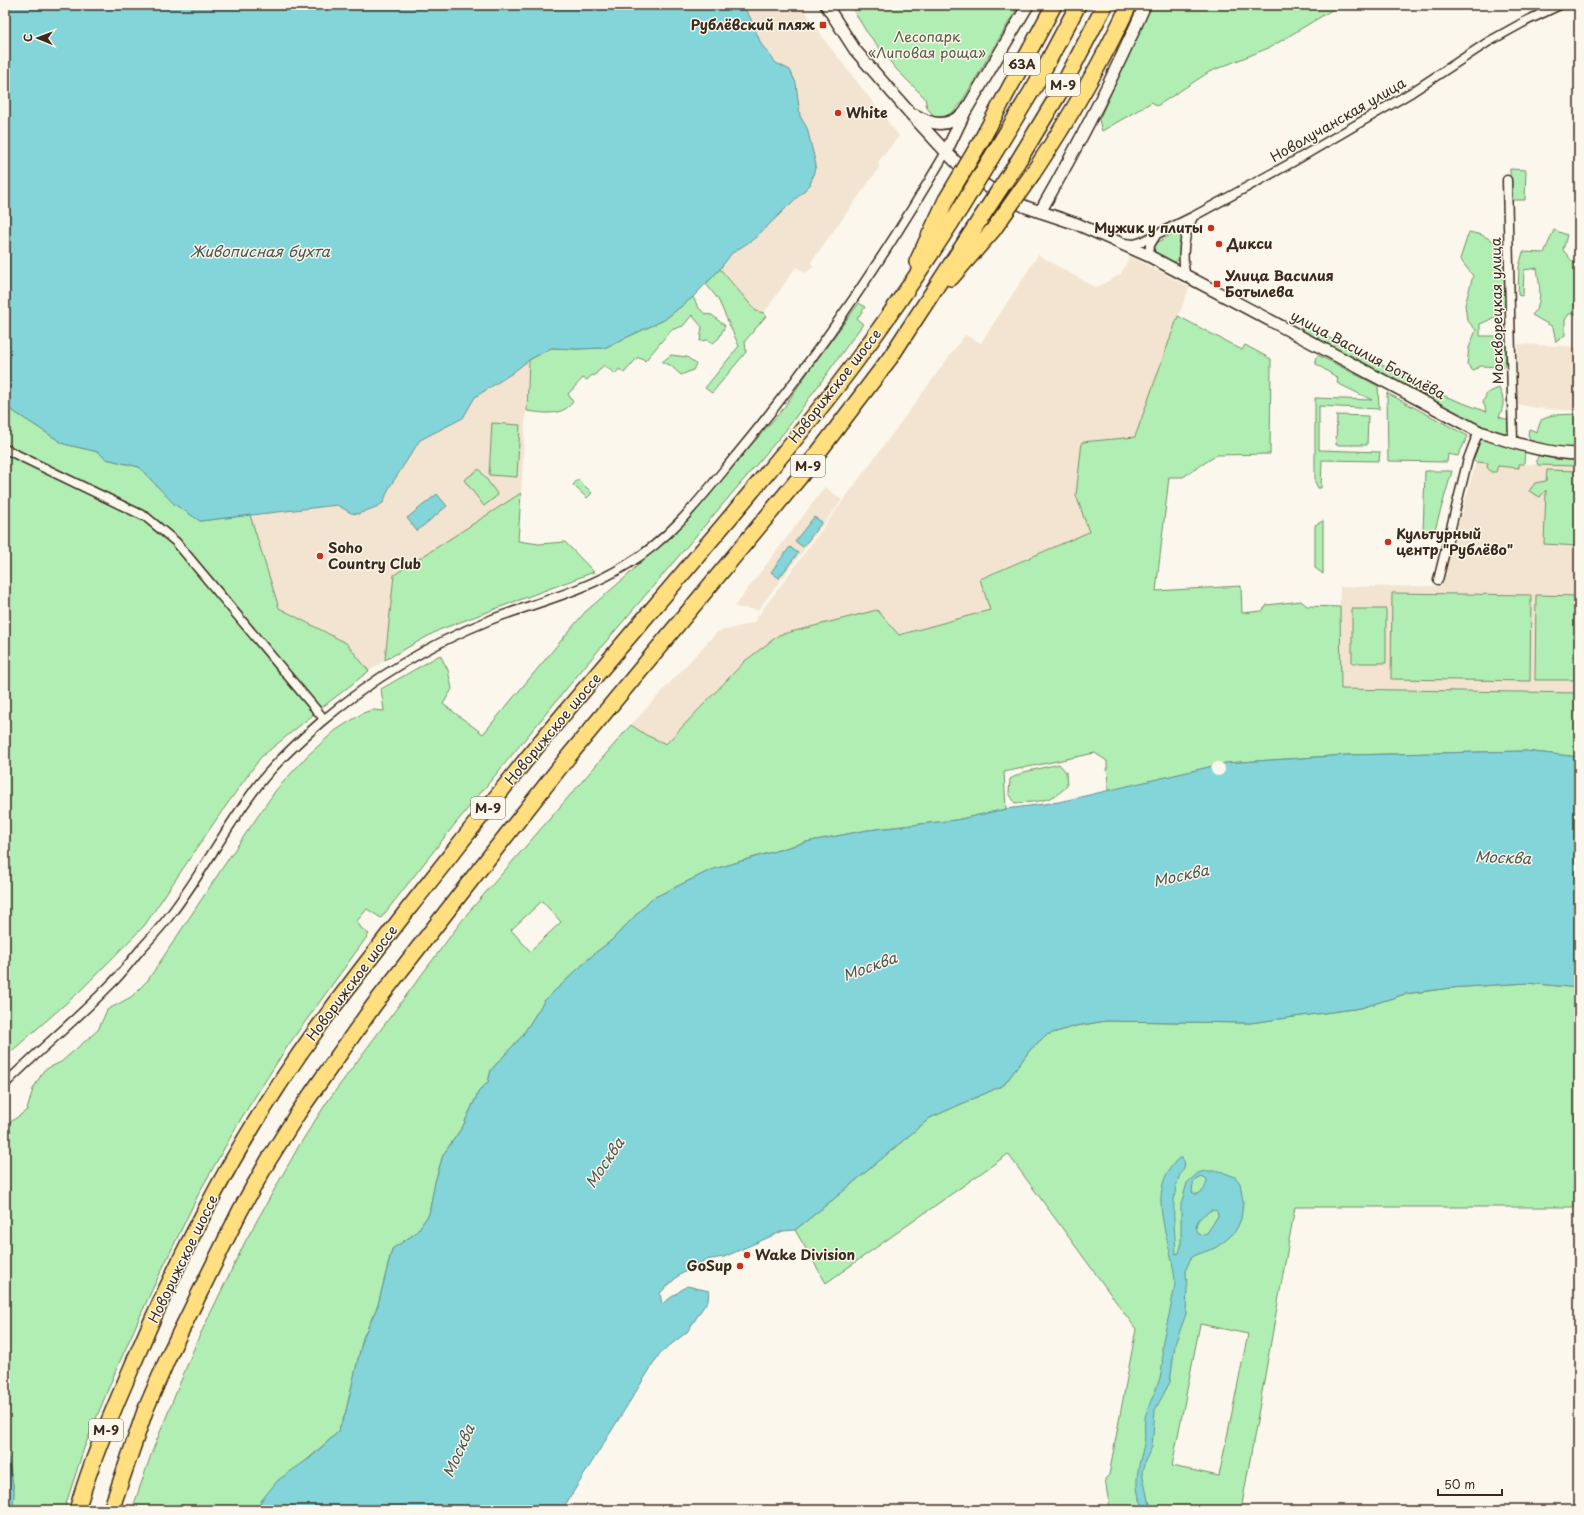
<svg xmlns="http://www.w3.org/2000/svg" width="1584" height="1515" viewBox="0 0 1584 1515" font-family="'Playpen Sans',sans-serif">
<rect width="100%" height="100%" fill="#fbf7ec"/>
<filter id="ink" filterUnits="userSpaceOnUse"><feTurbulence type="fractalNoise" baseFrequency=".025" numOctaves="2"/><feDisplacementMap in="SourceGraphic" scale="8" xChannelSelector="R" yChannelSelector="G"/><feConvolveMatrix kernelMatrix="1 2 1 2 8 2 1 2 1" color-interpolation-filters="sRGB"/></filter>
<g filter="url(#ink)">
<path fill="#f2e4d0" d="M742 5H801L826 42 899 136 878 162 879 168 811 262 813 267 806 273 796 267 764 313 756 311 720 269 731 254 755 238 810 185 807 128 800 116 790 70 776 63 761 44 750 17Z
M1038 255 1096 288 1121 274 1130 256 1189 287 1135 437 1076 495 1089 532 980 578 990 610 899 635 745 661 666 744 646 735 631 725 717 632 753 623 965 335 981 343Z
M1518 344 1579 347V411L1536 408 1516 404Z
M529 360 521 493 394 575 385 660 369 671 346 643 279 608 250 515 337 505 351 513 358 514 376 507 383 503 389 488 420 440 463 418 474 397 511 374Z
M1476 462 1579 466V693L1340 689V587L1441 586Z
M825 487 842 500 758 610 734 607Z"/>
<path fill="#b1eeb3" stroke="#768c68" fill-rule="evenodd" d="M850 5H1019L961 103C954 112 947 118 935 117L927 108 925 98 896 69 866 31Z
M1150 5H1340L1271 47 1209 72 1157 106 1152 102 1102 131 1099 120Z
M1510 169 1526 170 1525 200H1510Z
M1180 229 1182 231 1178 260 1175 262C1168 261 1157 255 1153 249L1155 244Z
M1554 230 1567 235 1563 250 1577 267H1579V314H1569L1565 320V335L1556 342 1553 327 1532 315C1544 303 1539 283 1537 268L1524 270 1523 294 1522 296 1518 295 1519 267 1523 252 1544 253Z
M1469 232 1482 235 1495 242 1501 262 1506 269 1505 310 1494 318 1480 324V336H1502C1505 346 1508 357 1504 367L1480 366 1473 371 1467 364 1469 348 1476 330 1467 320 1465 305 1473 276 1460 259Z
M720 269 756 311 764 313 766 316 745 341 746 352 712 393 705 388 739 346 718 299 706 284Z
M693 297 698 307 705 314 712 315 725 326 719 338 713 343 708 340 700 341 702 327 692 315 683 326 671 330 645 361 642 358 640 359 638 357 624 373 619 369 615 374 604 365 594 376 592 375 587 380 583 378 568 394 573 402C561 417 544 413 527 411L529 360 551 348 577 349 604 348 664 320Z
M859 303 865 307 857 319 863 324 786 430 586 665 455 824 381 918 367 909 357 921 361 928 369 934 289 1044 242 1117 200 1191 151 1292 116 1370 84 1448 64 1510H13L14 1490 5 1444V1126L27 1110 33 1089 44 1070 61 1062 98 1030 107 1010 131 997 148 980 231 855 276 790 307 756 336 730 363 713 372 710 384 711 381 689 440 655 448 670 452 689 443 704 483 734 585 612 627 576 654 549 673 534 783 409 810 369Z
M1178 316 1242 350 1245 345 1271 359 1270 454 1217 455 1183 477H1169L1156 591 1241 586 1242 613 1262 611 1267 605 1301 601 1307 606 1340 607 1341 689 1579 693V757L1525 751 1347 755 1226 763 1108 791 1107 761 1095 753 1004 772 1006 809 956 820 868 830 806 842 711 870 651 899 612 940 595 953 545 1000 522 1036 491 1070 488 1082 479 1091 463 1126 443 1155 435 1182 429 1214 416 1233 392 1249 378 1305 363 1338 345 1415 337 1433 261 1501 260 1510H132L152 1452 197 1341 246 1240 300 1144 327 1102 364 1052 467 914 631 725 646 735 666 744 745 661 779 635 877 610 899 635 990 610 980 579 1089 532 1076 495 1082 442 1135 437ZM542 901 561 922 530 951 511 930Z
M1302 324 1439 394 1487 412 1483 402 1487 393 1499 388C1505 400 1504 405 1499 417L1508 420V430L1504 435 1489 431 1299 332Z
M671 355 687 357 696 364 693 370 681 375 670 365 662 362Z
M1318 355 1378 386 1379 409 1319 406V450L1380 452 1379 461 1322 460 1321 488H1318L1315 482V398L1372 400 1337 383 1338 378 1316 364 1315 359Z
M1387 393 1468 436 1458 456 1448 454 1447 462 1388 461Z
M5 406 64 444 98 452 106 459 139 467 156 485 200 521 250 515 279 608 346 643 369 671 324 706 261 757 220 814 144 926 79 992 5 1057Z
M1579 414V450H1564L1531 442 1528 434 1529 429 1537 432 1541 420 1553 415Z
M1337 415 1368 416 1367 445H1336Z
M492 423 520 425 517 477 489 475Z
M1481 436 1507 447 1525 450 1524 464H1519V468L1498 466 1496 472H1491L1487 467 1488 463 1476 462 1471 460Z
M1541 452 1579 457V466L1538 465C1535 459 1538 457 1541 452Z
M479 469 498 495 484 506 464 480Z
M1547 470 1579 471V546L1544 544 1546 490 1540 497 1529 491 1535 483 1546 481Z
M1425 471H1452L1434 533H1423Z
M578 479 592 493 587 498 573 485Z
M521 493 518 541 539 544 565 542 594 572 439 630 385 660 394 575Z
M1323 521V574L1315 568V525Z
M1392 593 1531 595 1530 681 1391 679Z
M1536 595 1579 596V680H1535Z
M1352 609H1386V663H1352Z
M1059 764 1066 772 1067 786C1052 802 1036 802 1015 803L1009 793 1010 779 1024 772Z
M1527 983 1579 988V1207H1295L1241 1510H1110L1105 1479 1109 1475 1136 1329 1008 1154 826 1283 795 1230 835 1198 930 1118 1004 1085 1030 1050 1046 1035 1076 1026 1106 1021 1250 1023 1361 1008 1405 994 1450 988ZM1200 1324 1248 1334 1219 1476 1172 1466Z"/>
<path fill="#83d5da" stroke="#66918f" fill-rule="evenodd" d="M5 5H742L750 17 761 44 776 63 790 70 796 83 800 116 807 128 816 165 810 185 755 238 731 254 720 269 693 297 664 320 604 348 577 349 551 348 529 360 511 374 475 397 463 418 420 440 389 488 383 503 376 507 358 514 351 513 337 505 200 521 174 504 139 467 106 459 98 452 64 444 5 406Z
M437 494 447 506 417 531 407 518Z
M814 517 822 522 803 547 795 541Z
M790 547 798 553 779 578 771 572Z
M1525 751 1579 757V988L1527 983 1450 988 1405 994 1361 1008 1250 1023 1106 1021 1076 1026 1046 1035 1030 1050 1004 1085 930 1118 835 1198 795 1230 783 1231 724 1257 705 1260 678 1276 660 1293 662 1304 687 1286 709 1291 708 1300 687 1332 660 1353 562 1510H260L261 1501 278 1480 310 1458 337 1433 345 1415 363 1338 378 1305 392 1249 416 1233 429 1214 435 1182 443 1155 463 1126 479 1091 488 1082 491 1070 522 1036 545 1000 595 953 612 940 651 899 711 870 806 842 868 830 956 820 1006 809 1059 802 1226 763 1347 755Z
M1179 1158H1182C1188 1165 1182 1170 1179 1177 1170 1202 1175 1229 1176 1254L1179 1253 1181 1246V1204L1187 1183 1198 1173 1205 1171H1220L1235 1177 1240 1183 1243 1202 1241 1219 1238 1226 1234 1233 1225 1241 1215 1248 1196 1255 1191 1258 1186 1269 1187 1289 1186 1314 1175 1344 1170 1382 1155 1410 1152 1447 1145 1461 1142 1472 1148 1500 1154 1510H1146C1130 1489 1139 1467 1144 1444 1146 1434 1143 1423 1146 1414 1151 1398 1160 1384 1162 1368 1163 1361 1162 1354 1162 1347 1164 1331 1170 1316 1172 1300 1173 1294 1175 1288 1175 1282 1173 1242 1142 1192 1179 1158ZM1202 1176 1207 1179C1207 1186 1202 1195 1195 1194L1192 1192 1193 1184 1196 1178ZM1212 1210 1217 1211 1218 1216 1207 1233 1200 1235C1190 1224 1202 1215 1212 1210Z
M5 1444 14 1490 13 1510H5Z"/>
<path fill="#fbf7ec" d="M1211 769a7 7 0 1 1 14 0a7 7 0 1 1-14 0Z"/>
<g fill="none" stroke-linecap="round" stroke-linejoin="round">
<g stroke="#3b2a1e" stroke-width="11">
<path id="street" d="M1507 180 1513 442
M1124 243 1134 244 1141 242 1194 216 1291 163 1412 92 1488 42 1526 21 1560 5
M1149 256 1150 245 1155 237
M1185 274C1182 254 1183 235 1193 217
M5 449 146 517 176 542 324 719
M1438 580 1468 459 1476 438 1480 432
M5 1084C39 1050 76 1020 109 986 121 975 130 962 140 950 151 938 162 926 171 914 203 872 227 825 259 784 277 761 299 741 321 722 372 679 428 645 490 620 537 602 583 592 628 564 671 538 701 498 733 459 813 363 883 260 946 152"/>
</g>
<g stroke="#3b2a1e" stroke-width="14">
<path id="secondary" d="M826 5 855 50 909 112 946 152 965 171 994 191 1026 207 1077 224 1149 256 1480 432C1512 442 1545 454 1579 454
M915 115C933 125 946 128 963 114
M946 152 965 112 1028 5
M1040 212C1078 146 1115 74 1145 5"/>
</g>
<g stroke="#3b2a1e" stroke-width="18">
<path id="highway" d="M981 141 1054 5
M996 150 1036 84 1078 5
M1017 163 1058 95 1105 5
M1033 173C1069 119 1101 64 1129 5
M917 262 946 200
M951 278 993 230
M77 1510C91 1462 111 1415 131 1369 171 1274 217 1180 273 1094 314 1029 362 969 409 908 455 850 500 791 547 734 615 652 685 572 752 491 788 448 824 405 857 360 893 311 927 261 960 209
M111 1510 145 1411 170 1353 240 1211 268 1161 298 1113 374 1005 472 879 568 757 799 478 890 358 979 221"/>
</g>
<use href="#street" stroke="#fbf7ec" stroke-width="8"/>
<use href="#secondary" stroke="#fbf7ec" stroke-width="11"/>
<use href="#highway" stroke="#ffdf80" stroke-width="15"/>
<g stroke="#3b2a1e" stroke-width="18" stroke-linecap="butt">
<path id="highway-bridge" d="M946 200 981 141
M960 209 996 150
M979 221 1017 163
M993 230 1033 173"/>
</g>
<use href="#highway-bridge" stroke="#ffdf80" stroke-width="15"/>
</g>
</g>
<g fill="#c8321e" stroke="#fbf7ec" stroke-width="1.5">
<rect x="819" y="21" width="8" height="8" rx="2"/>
<circle cx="838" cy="113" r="4"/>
<circle cx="1211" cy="228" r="4"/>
<circle cx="1219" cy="244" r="4"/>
<rect x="1213" y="280" width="8" height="8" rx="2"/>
<circle cx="1388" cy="542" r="4"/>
<circle cx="320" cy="556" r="4"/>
<circle cx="747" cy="1255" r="4"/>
<circle cx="740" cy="1266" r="4"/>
</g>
<g text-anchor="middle" stroke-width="3" stroke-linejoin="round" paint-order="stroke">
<g fill="#fbf7ec" stroke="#75685c" stroke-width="1">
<rect x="1004" y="53" width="36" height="22" rx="3"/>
<rect x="1046" y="74" width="34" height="22" rx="3"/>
<rect x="791" y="455" width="34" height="22" rx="3"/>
<rect x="471" y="797" width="34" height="22" rx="3"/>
<rect x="89" y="1419" width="34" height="22" rx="3"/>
</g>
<g font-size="13" font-weight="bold" fill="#3b2a1e">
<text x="1022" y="69">63A</text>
<text x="1063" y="90">М-9</text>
<text x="808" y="471">М-9</text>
<text x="488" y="813">М-9</text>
<text x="106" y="1435">М-9</text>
</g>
<g font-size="14" font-weight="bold" fill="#3b2a1e" stroke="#fbf7ec" text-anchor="start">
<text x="815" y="30" text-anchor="end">Рублёвский пляж</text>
<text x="846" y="118">White</text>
<text x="1203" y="233" text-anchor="end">Мужик у плиты</text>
<text x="1227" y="249">Дикси</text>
<text x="1225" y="281">Улица Василия<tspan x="1225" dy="16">Ботылева</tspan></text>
<text x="1396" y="539">Культурный<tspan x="1396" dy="16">центр "Рублёво"</tspan></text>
<text x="328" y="553">Soho<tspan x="328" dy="16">Country Club</tspan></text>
<text x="755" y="1260">Wake Division</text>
<text x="732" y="1271" text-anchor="end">GoSup</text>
</g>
<g font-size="14" fill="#585b43" stroke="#fbf7ec">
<text x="927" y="42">Лесопарк<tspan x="927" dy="16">«Липовая роща»</tspan></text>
</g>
<g font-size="14" fill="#3b2a1e" stroke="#fbf7ec">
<text transform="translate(1338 120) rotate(-30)" y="5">Новолучанская улица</text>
<text transform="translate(1497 311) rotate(-91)" y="5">Москворецкая улица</text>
<text transform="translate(1368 355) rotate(28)" y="5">улица Василия Ботылёва</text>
<text transform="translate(835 386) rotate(-52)" y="5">Новорижское шоссе</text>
<text transform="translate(553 729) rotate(-50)" y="5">Новорижское шоссе</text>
<text transform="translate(352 983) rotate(-53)" y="5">Новорижское шоссе</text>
<text transform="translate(183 1259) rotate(-64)" y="5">Новорижское шоссе</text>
</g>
<g font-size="15" font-style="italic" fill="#4d554d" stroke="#fbf7ec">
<text x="260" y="257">Живописная бухта</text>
<text transform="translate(1503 858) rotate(2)" y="5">Москва</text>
<text transform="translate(1181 876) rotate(-12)" y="5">Москва</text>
<text transform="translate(870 967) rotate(-20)" y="5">Москва</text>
<text transform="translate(605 1163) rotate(-56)" y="5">Москва</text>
<text transform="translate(459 1451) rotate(-66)" y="5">Москва</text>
</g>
</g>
<rect width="1584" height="1515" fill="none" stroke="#fbf7ec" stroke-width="20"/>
<rect x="10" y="10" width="1564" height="1495" fill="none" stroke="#3b2a1e" stroke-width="1.5" filter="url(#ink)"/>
<g transform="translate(38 38) rotate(271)" stroke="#fbf7ec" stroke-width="3" paint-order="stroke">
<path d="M0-3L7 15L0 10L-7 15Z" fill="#3b2a1e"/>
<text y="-6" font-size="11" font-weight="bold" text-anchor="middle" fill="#3b2a1e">С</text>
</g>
<path d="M1438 1489v6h64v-6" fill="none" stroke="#3b2a1e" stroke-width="2"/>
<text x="1444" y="1489" font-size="12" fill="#3b2a1e" stroke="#fbf7ec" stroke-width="3" paint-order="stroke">50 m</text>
</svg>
